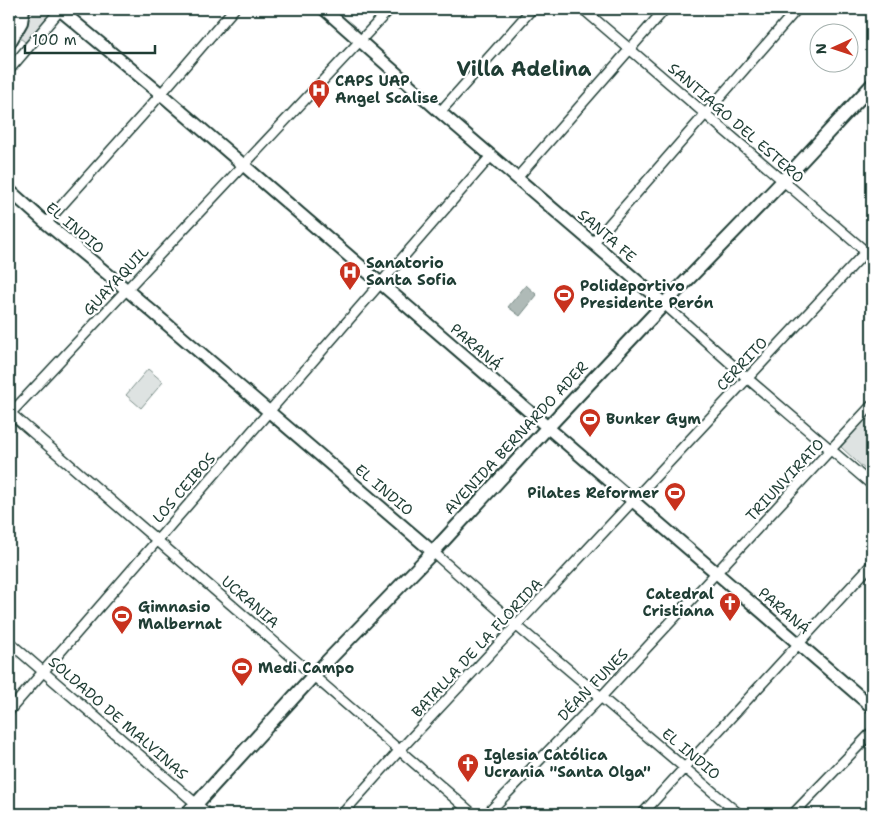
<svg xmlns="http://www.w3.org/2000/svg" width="881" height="823" viewBox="0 0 881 823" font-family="'Shantell Sans',sans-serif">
<rect width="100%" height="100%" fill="#fff"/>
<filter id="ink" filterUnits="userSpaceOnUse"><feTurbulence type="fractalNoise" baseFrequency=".02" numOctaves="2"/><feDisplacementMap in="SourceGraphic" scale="10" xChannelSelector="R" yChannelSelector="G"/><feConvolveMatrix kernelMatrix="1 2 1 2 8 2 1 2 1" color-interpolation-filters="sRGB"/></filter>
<g filter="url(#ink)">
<path fill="#dee3e2" stroke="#7e908b" d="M29 9H55L25 42 20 38 28 18Z
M148 369 163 382 141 408 126 395Z
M872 412V476L841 447Z"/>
<path fill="#afbab7" stroke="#758883" d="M526 285 537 295 520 316 508 307Z"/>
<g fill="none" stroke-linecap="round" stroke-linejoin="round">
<g stroke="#1f3d34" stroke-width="12">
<path id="minor" d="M583 9 872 257
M9 70 61 9
M440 112 532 9
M517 178 665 9
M46 223 148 109 234 9
M593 243 797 9
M664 304 747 378 872 485
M9 412 473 814
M9 415 390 9
M433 552 517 626 739 814
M9 642 208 814
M9 711 491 156
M342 814 399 751 872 245
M487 814 601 697 872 405
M642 814 872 564
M793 814 872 732"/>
</g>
<g stroke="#1f3d34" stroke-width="15">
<path id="tertiary" d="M324 9 440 112 664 304
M60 10 161 94 872 707
M9 190 46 223 127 290 433 552"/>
</g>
<g stroke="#1f3d34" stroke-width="16">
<path id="secondary" d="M9 43 21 22 23 9
M187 814 314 675 433 552 548 427 664 304 783 181 872 85"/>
</g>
<use href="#minor" stroke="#fff" stroke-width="9"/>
<use href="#tertiary" stroke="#fff" stroke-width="11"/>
<use href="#secondary" stroke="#fff" stroke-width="12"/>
</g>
</g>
<defs>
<g id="hospital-pin" transform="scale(1.125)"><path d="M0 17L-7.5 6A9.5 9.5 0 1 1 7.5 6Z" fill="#c8321e" stroke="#fff"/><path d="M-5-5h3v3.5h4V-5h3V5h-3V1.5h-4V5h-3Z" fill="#fff"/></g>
<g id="stadium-pin" transform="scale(1.125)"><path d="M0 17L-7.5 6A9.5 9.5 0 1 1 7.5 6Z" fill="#c8321e" stroke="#fff"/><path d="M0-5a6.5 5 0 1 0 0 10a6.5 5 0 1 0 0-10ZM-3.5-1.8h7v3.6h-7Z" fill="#fff"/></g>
<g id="church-pin" transform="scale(1.125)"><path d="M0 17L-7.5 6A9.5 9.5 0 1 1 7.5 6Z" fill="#c8321e" stroke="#fff"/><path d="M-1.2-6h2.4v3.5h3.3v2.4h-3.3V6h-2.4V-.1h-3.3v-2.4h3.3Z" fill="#fff"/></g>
</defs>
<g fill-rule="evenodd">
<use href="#hospital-pin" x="319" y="90"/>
<use href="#hospital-pin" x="350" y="272"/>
<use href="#stadium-pin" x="564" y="295"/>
<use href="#stadium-pin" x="590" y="419"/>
<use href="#stadium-pin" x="675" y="493"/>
<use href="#church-pin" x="730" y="603"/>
<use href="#stadium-pin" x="122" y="616"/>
<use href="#stadium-pin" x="242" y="668"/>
<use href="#church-pin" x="468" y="764"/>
</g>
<g text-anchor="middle" stroke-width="4.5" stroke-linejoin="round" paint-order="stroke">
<g font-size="15" font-weight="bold" fill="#1f3d34" stroke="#fff" text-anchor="start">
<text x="335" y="86">CAPS UAP<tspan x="335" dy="17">Angel Scalise</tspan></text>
<text x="366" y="268">Sanatorio<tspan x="366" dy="17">Santa Sofia</tspan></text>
<text x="580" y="291">Polideportivo<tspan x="580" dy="17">Presidente Perón</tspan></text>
<text x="606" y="424">Bunker Gym</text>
<text x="659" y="498" text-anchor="end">Pilates Reformer</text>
<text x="714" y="599" text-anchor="end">Catedral<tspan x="714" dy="17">Cristiana</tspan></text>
<text x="138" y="612">Gimnasio<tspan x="138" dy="17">Malbernat</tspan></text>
<text x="258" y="673">Medi Campo</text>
<text x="484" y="760">Iglesia Católica<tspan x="484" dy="17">Ucrania "Santa Olga"</tspan></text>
</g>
<g font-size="15" fill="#1f3d34" stroke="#fff">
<text transform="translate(736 123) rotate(41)" y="5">SANTIAGO DEL ESTERO</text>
<text transform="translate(75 228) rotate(40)" y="5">EL INDIO</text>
<text transform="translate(607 236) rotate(41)" y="5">SANTA FE</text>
<text transform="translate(116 281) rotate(-47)" y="5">GUAYAQUIL</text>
<text transform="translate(476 347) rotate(41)" y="5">PARANÁ</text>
<text transform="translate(742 364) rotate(-47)" y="5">CERRITO</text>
<text transform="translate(516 438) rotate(-47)" y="5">AVENIDA BERNARDO ADER</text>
<text transform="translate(785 480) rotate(-47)" y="5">TRIUNVIRATO</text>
<text transform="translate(184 488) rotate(-49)" y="5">LOS CEIBOS</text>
<text transform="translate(384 490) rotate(40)" y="5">EL INDIO</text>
<text transform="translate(250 602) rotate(41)" y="5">UCRANIA</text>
<text transform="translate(784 611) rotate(41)" y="5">PARANÁ</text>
<text transform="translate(477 648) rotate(-47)" y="5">BATALLA DE LA FLORIDA</text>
<text transform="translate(593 685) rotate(-46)" y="5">DÉAN FUNES</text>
<text transform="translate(118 718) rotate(41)" y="5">SOLDADO DE MALVINAS</text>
<text transform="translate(691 754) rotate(40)" y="5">EL INDIO</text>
</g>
<g font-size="20" font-weight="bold" fill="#1f3d34" stroke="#fff">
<text x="524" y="76">Villa Adelina</text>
</g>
</g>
<rect width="881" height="823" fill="none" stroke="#fff" stroke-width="30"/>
<rect x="15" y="15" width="851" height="793" fill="none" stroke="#1f3d34" stroke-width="2" filter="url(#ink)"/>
<g transform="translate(834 48) rotate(267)"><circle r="24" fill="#ffffff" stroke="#a5b1ae"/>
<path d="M0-4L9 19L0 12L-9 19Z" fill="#c8321e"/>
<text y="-8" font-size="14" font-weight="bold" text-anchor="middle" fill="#1f3d34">N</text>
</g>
<path d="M25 45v8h130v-8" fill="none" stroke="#1f3d34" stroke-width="2.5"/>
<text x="32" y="45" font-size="15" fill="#1f3d34" stroke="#ffffff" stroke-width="4" paint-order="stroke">100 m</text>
</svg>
